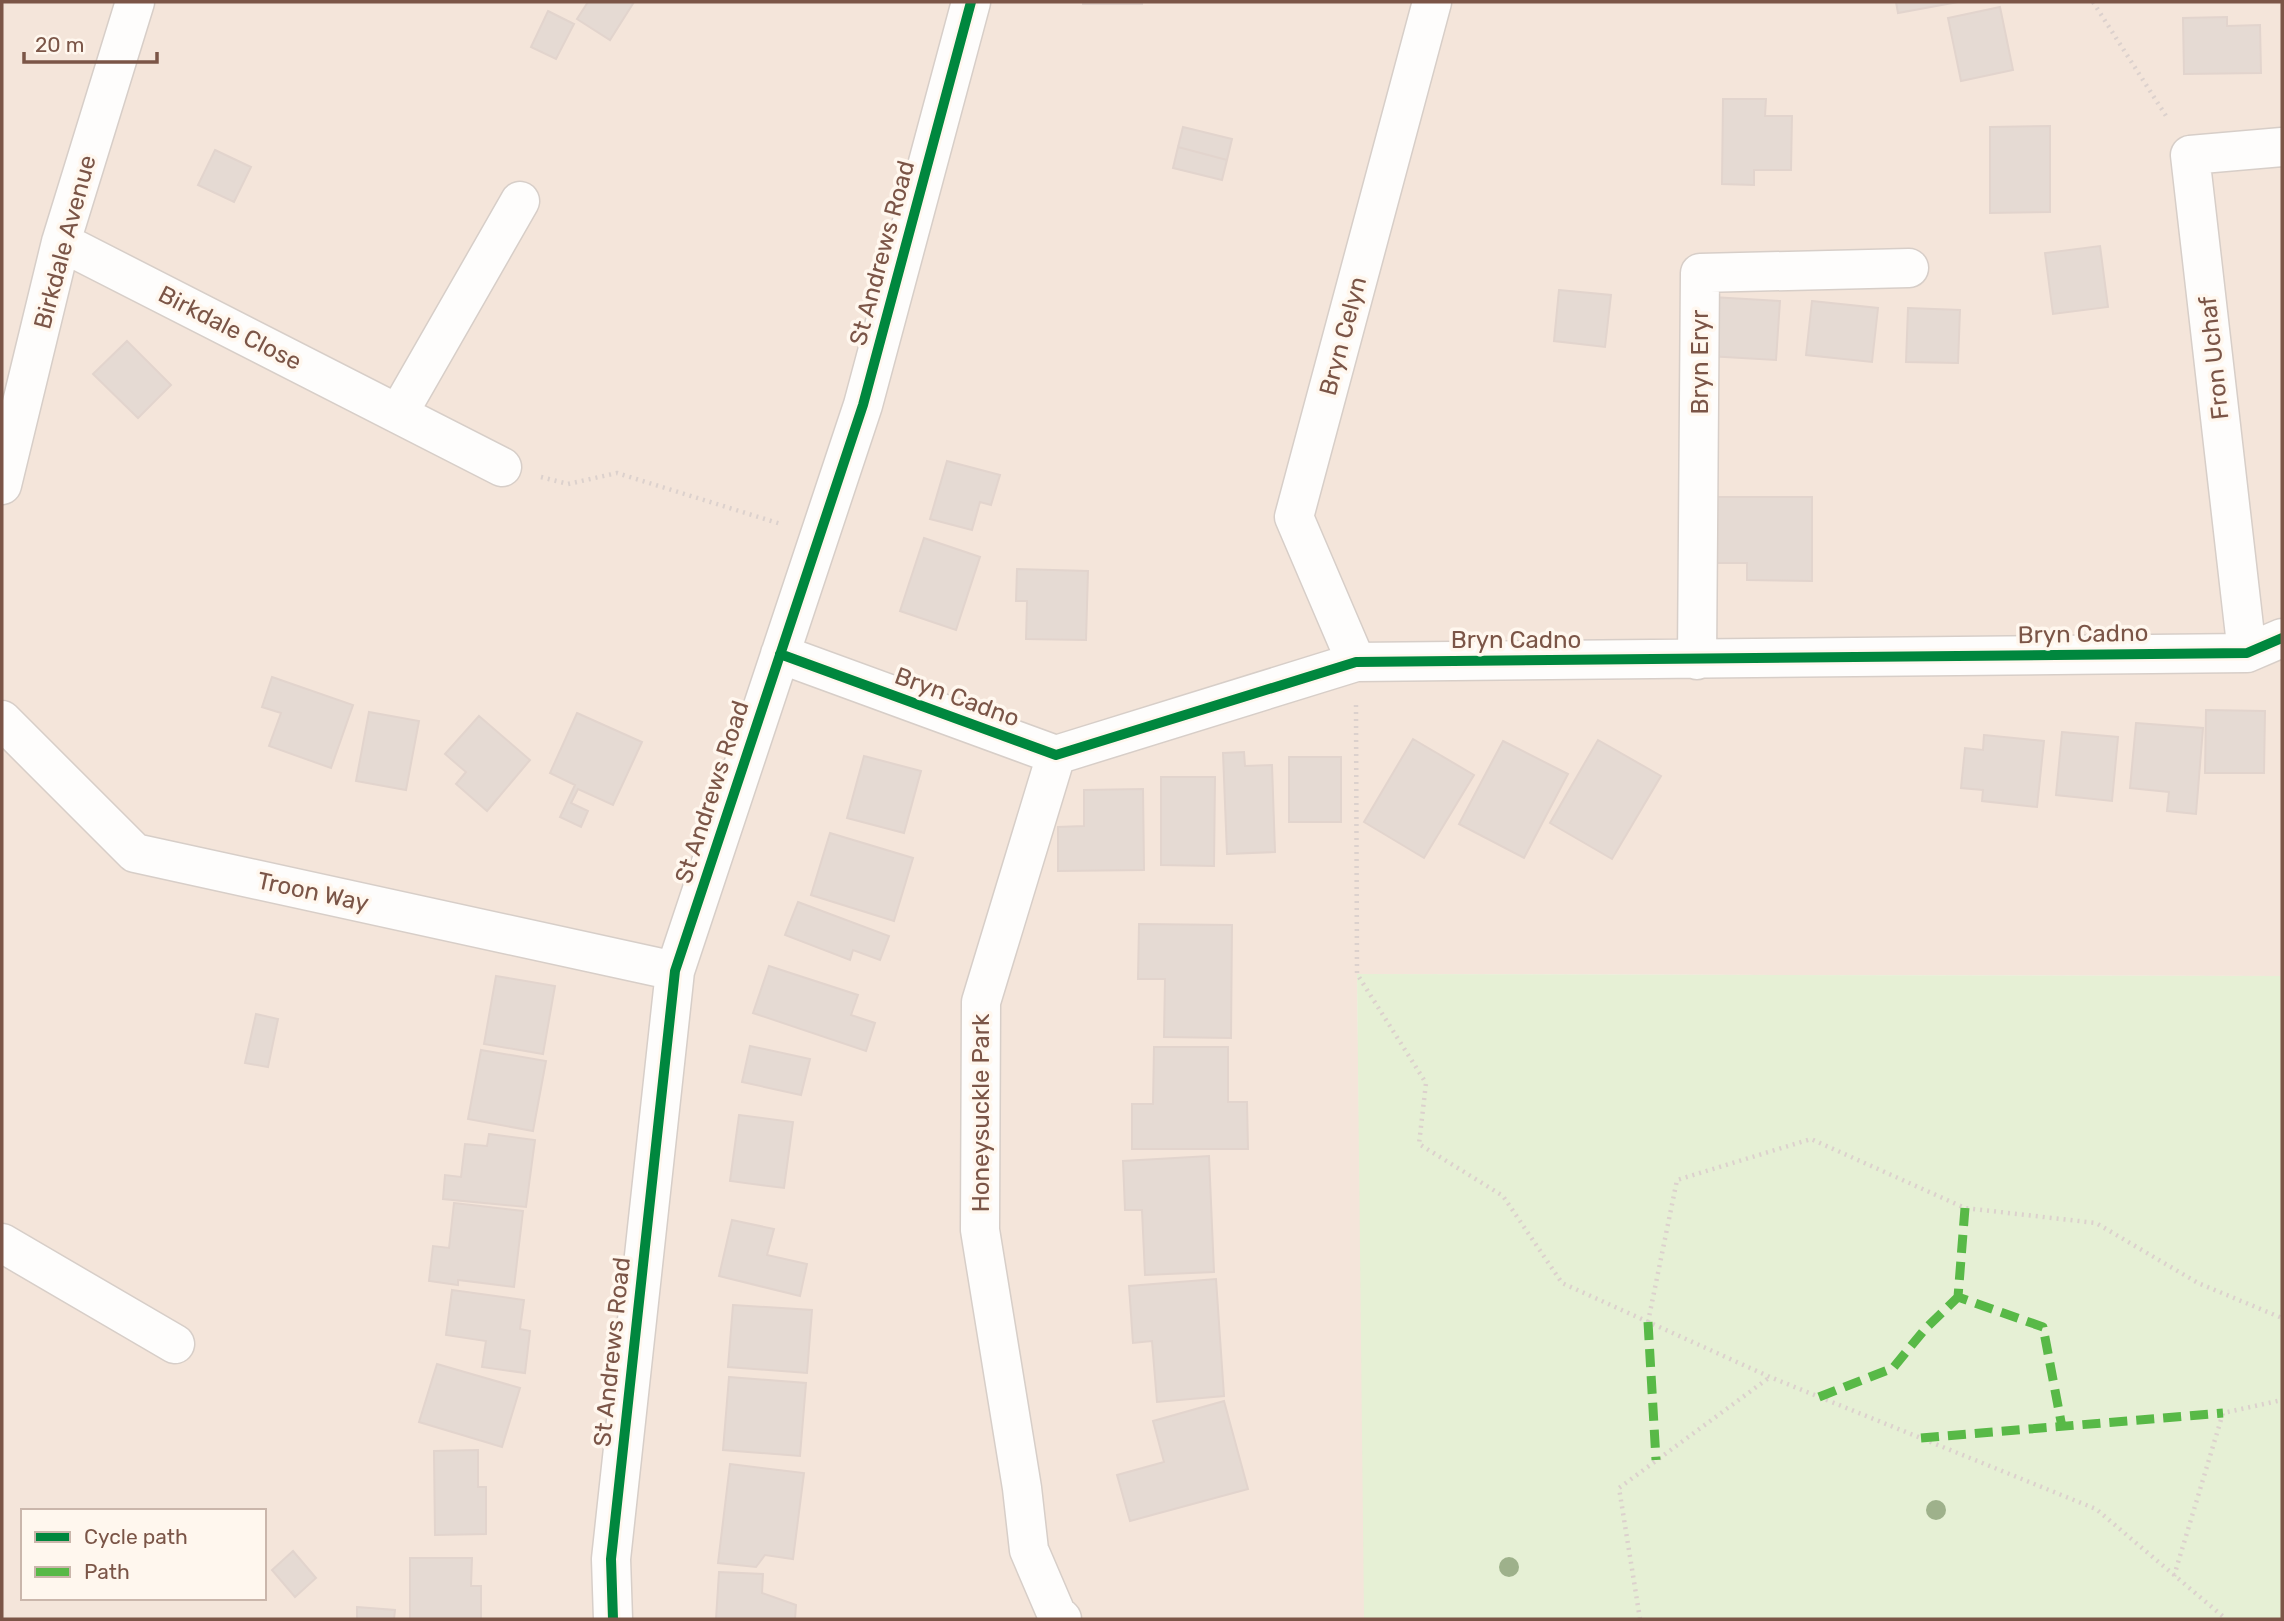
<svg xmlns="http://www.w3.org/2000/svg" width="2284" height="1621" viewBox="0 0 2284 1621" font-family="Rubik,sans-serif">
<rect width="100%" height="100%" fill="#f8f2ec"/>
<path fill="#f4e5da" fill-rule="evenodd" d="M2 2H2282V976L1357 974 1366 1619H2ZM23 1511H264V1598H23Z"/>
<path fill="#e6f0d5" d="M1357 974 2282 976V1619H1364Z"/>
<path fill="#e5dad3" stroke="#e2d4cd" stroke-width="2" d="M588 2H634L610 40 577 19Z
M1083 2H1142V4H1083Z
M1896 2H1958L1898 13Z
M2000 7 2013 70 1961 81 1948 18Z
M548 11 574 24 556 59 531 47Z
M2227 17V26L2260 25 2261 73 2184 74 2183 18Z
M1723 99H1766L1765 116H1792L1791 170H1754V185L1722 184Z
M2050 126V212L1990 213V127Z
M1183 127 1232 139 1227 160 1178 147Z
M1178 147 1227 160 1222 180 1173 168Z
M215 150 251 167 234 202 198 185Z
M2100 246 2108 307 2053 314 2045 253Z
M1559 290 1611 295 1605 347 1554 341Z
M1712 297 1780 301 1776 360 1708 356Z
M1812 301 1878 308 1872 362 1806 355Z
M1908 308 1960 310 1958 363 1906 362Z
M127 341 171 385 138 418 93 374Z
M947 461 1000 475 991 505 980 502 972 530 930 519Z
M1716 497H1812V581L1747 580V563H1716Z
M924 538 980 557 956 630 900 611Z
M1017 569 1088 571 1086 640 1026 639 1027 601H1016Z
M272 677 353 705 331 768 269 746 281 713 262 707Z
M2206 710 2265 711 2264 773H2205Z
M369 712 419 721 406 790 356 781Z
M577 713 642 742 613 805 578 789 571 803 588 811 581 827 560 817 575 785 550 773Z
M479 716 530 760 487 811 456 784 466 772 445 754Z
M2136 723 2203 728 2196 814 2167 811 2169 792 2130 788Z
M2062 732 2118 737 2112 801 2056 795Z
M1984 735 2044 741 2037 807 1982 801 1983 790 1961 788 1965 748 1983 750Z
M1413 739 1474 775 1424 858 1364 822Z
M1598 740 1661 776 1612 859 1550 823Z
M1503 741 1568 774 1524 858 1459 824Z
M1244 752 1245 766 1272 765 1275 852 1227 854 1223 753Z
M864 756 921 771 904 833 847 818Z
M1289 757H1341V822H1289Z
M1161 777H1215L1214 866 1161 865Z
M1143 789 1144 870 1058 871V827L1084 826V790Z
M830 833 913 858 894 921 811 895Z
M798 902 889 936 880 960 853 950 850 960 785 935Z
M1139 924 1232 925 1231 1038 1164 1037 1165 979H1138Z
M769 966 858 995 851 1015 875 1023 866 1051 753 1013Z
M496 976 555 986 543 1054 484 1044Z
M256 1014 278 1019 268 1067 245 1063Z
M750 1046 810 1059 801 1095 742 1082Z
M1154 1047H1228V1102H1247L1248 1149H1132V1104H1153Z
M481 1050 546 1061 533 1131 468 1119Z
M739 1115 793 1122 784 1188 730 1181Z
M489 1134 535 1140 526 1207 443 1199 445 1175 461 1177 465 1144 487 1146Z
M1209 1156 1214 1272 1145 1275 1142 1210H1125L1123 1161Z
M454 1203 523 1211 514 1287 458 1280V1285L429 1281 433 1246 449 1248Z
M732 1220 774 1229 767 1255 807 1264 800 1296 719 1276Z
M1216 1279 1224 1396 1157 1402 1152 1341 1133 1343 1129 1286Z
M452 1290 524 1300 520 1329 530 1331 525 1373 482 1367 486 1341 446 1335Z
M733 1305 812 1310 807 1373 728 1367Z
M437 1364 520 1388 502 1447 419 1422Z
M729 1377 806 1383 800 1456 723 1450Z
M1224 1401 1248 1489 1130 1521 1117 1475 1164 1462 1153 1421Z
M478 1450V1487H486V1534L435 1535 434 1451Z
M730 1464 804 1473 793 1559 765 1555 756 1567 718 1563Z
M293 1551 316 1578 295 1597 272 1570Z
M410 1558H472L471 1586H481V1619H410Z
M719 1572 763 1574 762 1593 796 1605 795 1619H716Z
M357 1607 395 1610 394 1619H357Z"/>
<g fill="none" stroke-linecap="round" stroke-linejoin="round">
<g stroke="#d7cec8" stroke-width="41">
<path id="minor" d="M61 242 502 467
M398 414 520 201
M2 485 61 242 135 2
M2247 653 2190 155 2282 147
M780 654 1056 755 1356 662 2247 653 2282 638
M1697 660 1700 273 1909 268
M1356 662 1294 517 1432 2
M2 720 135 853 675 971
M1056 755 981 1002 980 1230 1022 1488 1029 1550 1056 1613 1062 1619
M2 1243 175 1344
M613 1619 611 1559 675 971 863 405 971 2"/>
</g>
<path stroke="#dcd1cd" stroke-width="4.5" stroke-dasharray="2 5" stroke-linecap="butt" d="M2093 2 2168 119
M541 477 568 484 617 473 781 524
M1356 705 1357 974 1426 1083 1419 1144 1503 1196 1562 1283 1770 1377 2096 1509 2226 1619
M1648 1322 1677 1180 1811 1139 1965 1208 2096 1223 2198 1283 2282 1318
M2174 1576 2223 1413 2282 1400
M1640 1619 1619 1488 1770 1377"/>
<use href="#minor" stroke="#fefdfc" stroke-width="38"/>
<path stroke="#58b947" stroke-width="9" stroke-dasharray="18 9" stroke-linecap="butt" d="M1965 1208 1958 1297 2043 1327 2062 1427
M1648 1322 1656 1460
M1819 1397 1893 1368 1925 1329 1958 1297
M1921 1438 2223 1413"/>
<g stroke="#fff7ee" stroke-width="15">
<path id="cycleway" d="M780 654 1056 755 1356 662 2247 653 2282 638
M613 1619 611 1559 675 971 863 405 971 2"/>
</g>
<use href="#cycleway" stroke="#00873e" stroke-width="10"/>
</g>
<g fill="#9eb18b">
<circle cx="1936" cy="1510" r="10"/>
<circle cx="1509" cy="1567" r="10"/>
</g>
<g text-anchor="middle" stroke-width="7" stroke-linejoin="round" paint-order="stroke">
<g font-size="24" fill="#7b5547" stroke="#fff7ee">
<text transform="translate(65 242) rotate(-75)" y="8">Birkdale Avenue</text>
<text transform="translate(882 253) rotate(-75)" y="8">St Andrews Road</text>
<text transform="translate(230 328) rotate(27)" y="8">Birkdale Close</text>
<text transform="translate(1343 336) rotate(-75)" y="8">Bryn Celyn</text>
<text transform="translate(2214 358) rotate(-96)" y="8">Fron Uchaf</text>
<text transform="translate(1700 362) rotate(-90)" y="8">Bryn Eryr</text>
<text transform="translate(2083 634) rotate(-1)" y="8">Bryn Cadno</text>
<text x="1516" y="648">Bryn Cadno</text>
<text transform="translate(957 697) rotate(20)" y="8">Bryn Cadno</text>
<text transform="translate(712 792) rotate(-72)" y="8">St Andrews Road</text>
<text transform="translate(313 892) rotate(12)" y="8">Troon Way</text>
<text transform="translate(981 1113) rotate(-90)" y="8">Honeysuckle Park</text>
<text transform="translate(612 1352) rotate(-84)" y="8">St Andrews Road</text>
</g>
</g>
<rect width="2284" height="1621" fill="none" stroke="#7b5547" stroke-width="7"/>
<rect x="21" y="1509" width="245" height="91" fill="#fff7ee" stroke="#cab6ab" stroke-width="2"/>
<rect x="35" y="1532" width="35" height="10" fill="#00873e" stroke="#cab6ab" stroke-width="2"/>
<text x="84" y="1544" font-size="21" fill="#7b5547">Cycle path</text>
<rect x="35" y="1567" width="35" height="10" fill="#58b947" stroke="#cab6ab" stroke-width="2"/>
<text x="84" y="1579" font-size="21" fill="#7b5547">Path</text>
<path d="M24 52v10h133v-10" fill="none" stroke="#7b5547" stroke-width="3.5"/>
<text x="35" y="52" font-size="21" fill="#7b5547" stroke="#fff7ee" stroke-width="5" paint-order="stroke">20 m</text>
</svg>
